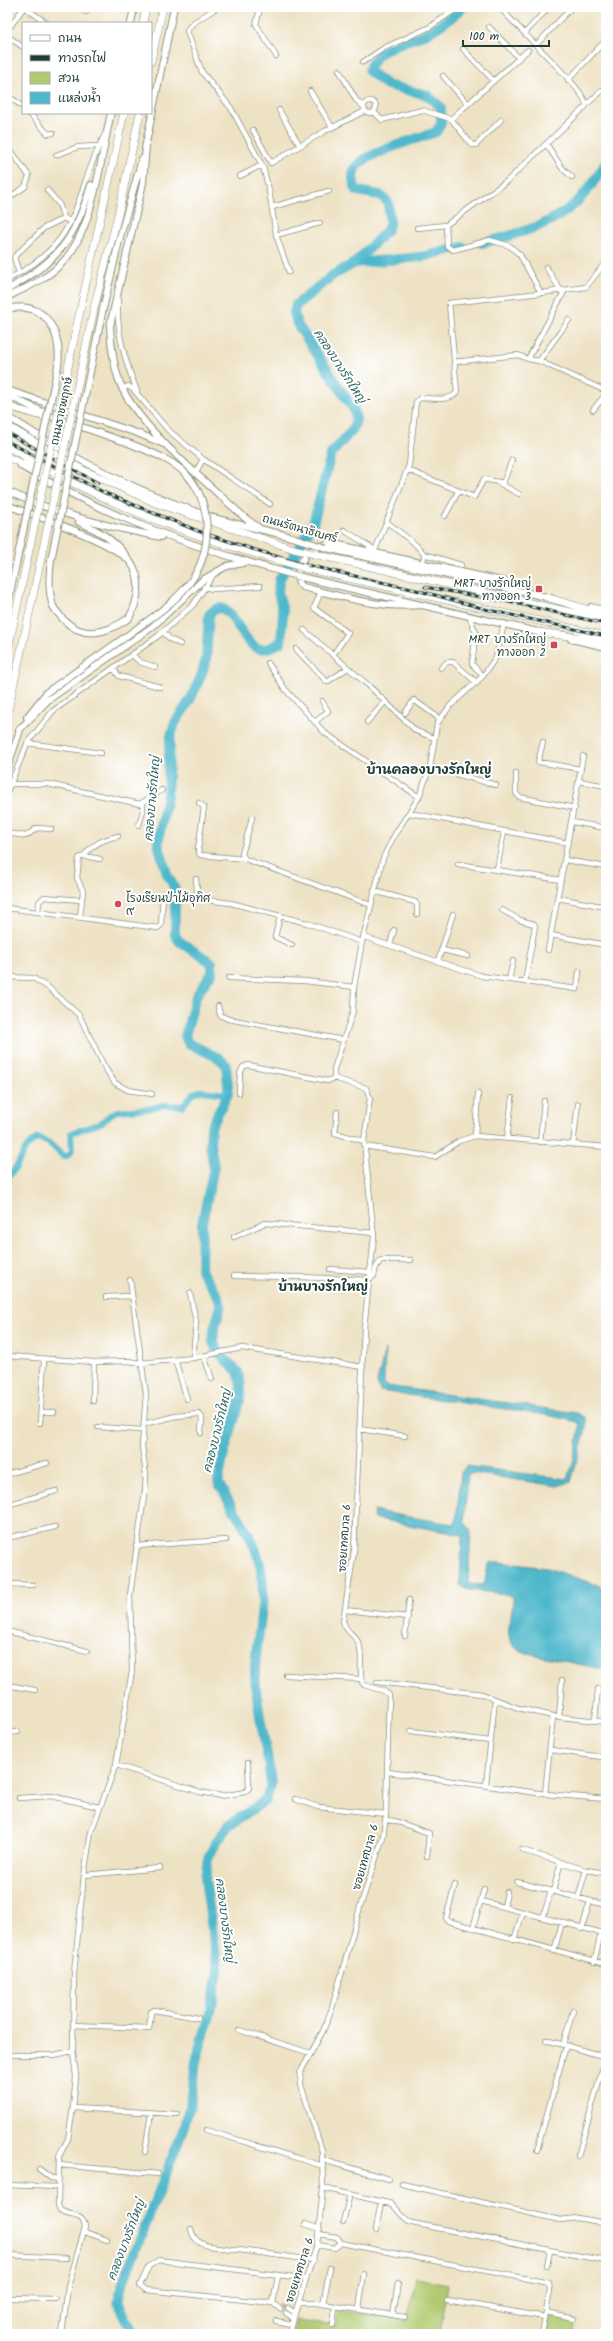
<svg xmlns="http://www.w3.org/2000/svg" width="613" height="2341" viewBox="0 0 613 2341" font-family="Kalam,'Playpen Sans Thai',sans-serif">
<rect width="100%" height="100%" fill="#fff"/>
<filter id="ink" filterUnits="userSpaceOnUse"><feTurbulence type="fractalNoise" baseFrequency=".025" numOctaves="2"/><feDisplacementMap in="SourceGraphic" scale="8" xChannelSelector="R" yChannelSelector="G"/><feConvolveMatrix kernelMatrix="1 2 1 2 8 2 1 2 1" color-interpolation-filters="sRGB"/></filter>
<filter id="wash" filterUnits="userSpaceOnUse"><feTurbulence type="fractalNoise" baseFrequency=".012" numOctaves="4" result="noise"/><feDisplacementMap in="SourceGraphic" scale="16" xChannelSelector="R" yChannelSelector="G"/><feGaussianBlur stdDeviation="0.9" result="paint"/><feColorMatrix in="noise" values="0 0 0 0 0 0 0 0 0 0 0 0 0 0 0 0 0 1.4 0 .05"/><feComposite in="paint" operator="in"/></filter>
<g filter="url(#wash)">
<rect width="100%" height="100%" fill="#eee2c4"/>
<path fill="#b1ca6f" stroke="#688452" d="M416 2278 448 2284 440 2334H293L296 2320 337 2325 338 2310 407 2321Z
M553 2316 576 2321 573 2334H546L549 2317Z"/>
<path fill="#4db7cb" stroke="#367a80" d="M385 1349 384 1384 387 1386 577 1413 586 1418V1429L571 1482 557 1486 473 1473 468 1474 464 1522 470 1528 471 1533 468 1581 470 1584 484 1585 488 1566 491 1562H499L547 1568 606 1588V1670L522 1652C498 1640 514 1619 513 1597 501 1590 466 1594 460 1585L462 1535 373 1518 374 1511 453 1524 456 1522 461 1473 466 1466 566 1479 572 1467 580 1426 578 1422 547 1415 380 1391 377 1383Z"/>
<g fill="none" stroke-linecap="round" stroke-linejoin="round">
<path stroke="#4db7cb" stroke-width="6" d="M7 1177C22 1167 19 1148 38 1138L49 1143 64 1157 69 1155 72 1150 71 1133 101 1123 110 1115 117 1111 147 1109 164 1105 183 1106 193 1093 200 1091 228 1094"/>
<path stroke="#4db7cb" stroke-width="10" d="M482 243C518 234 560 224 585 193 593 184 599 173 606 163
M355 263 387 230 390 222 388 202 380 195 357 191C353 184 351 174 356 167 364 154 419 138 436 132L441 124V107L427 95 387 85 369 71C372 49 405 42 423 35 432 31 457 15 463 7
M134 2334 118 2302 122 2285 183 2130 192 2096 196 2061 211 2012 218 1971 205 1879 208 1858 216 1842 229 1825 266 1800 271 1785C268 1746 255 1708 255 1670 256 1634 270 1593 258 1557 250 1531 231 1507 218 1482L224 1454 240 1400 241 1385 238 1372 219 1353 213 1342 214 1330 221 1306 218 1296 201 1271 202 1223 214 1167 210 1144 211 1127 228 1094V1085L226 1065 219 1058 188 1043 185 1036 196 996 212 973V963L179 941 175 935V889L167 874 158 843 167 795 170 739 175 723 190 700 201 676 206 660 209 615C230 589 240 646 260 649 268 650 275 645 281 642L283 612 278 592 279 580 313 524 331 454 353 429 356 419 354 410 297 324 294 313 296 305 333 275 355 263 421 257 462 247"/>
</g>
</g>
<g filter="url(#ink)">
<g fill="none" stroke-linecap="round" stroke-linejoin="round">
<path stroke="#c5c1a7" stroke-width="4.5" stroke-dasharray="4.5 2" stroke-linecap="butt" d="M282 2305 288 2308"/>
<g stroke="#86907c" stroke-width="6">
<path id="minor" d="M24 7 47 23
M80 7 86 12
M218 7 193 23 187 30 188 34 202 72 231 108 263 167 269 190 276 235 289 272
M257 7 259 13 256 24 276 56
M499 7 536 45
M572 7 536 45C545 55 588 95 586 106L507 181 446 225 447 246 453 250 490 240 510 246 520 255 541 293 586 287 606 262
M489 27 518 57
M7 31 24 7
M525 33 549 7
M7 36 23 47
M463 49 494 81
M363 62 384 48 430 27 459 7
M339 70 356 100 364 107
M443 76 468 104
M568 80 606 40
M310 91 332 127
M7 95 23 107
M364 107a6 6 0 1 1 12 0a6 6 0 1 1-12 0Z
M587 104 606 87
M279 110 300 146
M374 112 382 120 422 110 451 119 528 50
M29 113 48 134 53 133
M451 119 472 145H476L501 120
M253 130 271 163 325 131 365 111
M7 145 29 176 25 187 7 199
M547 145 562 168 572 177
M56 155 78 147 99 146
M240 176 262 165
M47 190 59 204 64 218
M272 207 329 191
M417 228 446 225
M276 235 320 223
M546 267 561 291
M19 273 14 257 17 254 44 228 64 218 71 222
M7 280C86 239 70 202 105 134
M118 300C116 332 125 361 137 391
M528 359 539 361 606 391
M539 361 569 320
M454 362 518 355 528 359 565 290
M122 389 128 386 133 389 168 430 203 459 270 504
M593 410 606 394
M408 470 474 497 484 479 503 483 512 460
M196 472 203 459
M501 484 519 494
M445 516 458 492
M387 522 416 545 424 554V558L422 563
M344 530 375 550
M374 553 409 465 416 402 420 398C431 398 451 402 457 392L449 303 541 293
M424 554 461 565
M204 587 213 589 260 586
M321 592 314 608 348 633 333 655
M469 616 476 633 472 664 483 676
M304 630 368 685 416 731 434 738
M163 632 170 639 180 644
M296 649 327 682 348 668
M133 656 140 662 155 667
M268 663 285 689 325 733 419 797
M441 668 447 662H453L477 683
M114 669 119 676 160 687
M405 713 414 700 440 719
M315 722 328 711 322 701
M367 722 385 702
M543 742 538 762 581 769
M27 743 101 753
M430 767 496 785
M516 773V793L519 797 575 808
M579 781 606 786
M11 784H48L140 804 162 790
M7 792 28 742 53 711 158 636 193 605 214 574
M199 803 204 807 198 849 200 855 245 859 371 905
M410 813 568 843
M572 822 606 828
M139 825 143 811V803
M7 833 26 836 37 828 51 829
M84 856C91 844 105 839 118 836
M245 859 242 854 252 818
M565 860 606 867
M458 864 561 880
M497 869 504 832
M196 879 198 899
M374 891 415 902 417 905V914
M558 898 606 907
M7 908 158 928 161 925 163 897 165 895 231 903 307 923 362 942
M502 910 520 920 534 924 535 926 525 982
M38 912 39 902 44 897 82 900
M280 916 275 937 292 945
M80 917 83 891 77 878 79 858 84 856 100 859
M551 935 606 945
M364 937 482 976 577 989 579 972
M390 945 394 930
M442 950 468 956
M548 950 583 756
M438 961 453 914
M7 977 33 978 49 988 79 1015 105 1068 115 1083 128 1090 152 1094
M229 978 305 981 354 987
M509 980 513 961
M218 1006 220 1015 228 1019 344 1040
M239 1093 240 1074 243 1067 248 1065 328 1081 334 1078
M337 1112 335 1133 364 1141
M475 1136 478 1094
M507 1139 512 1098
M540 1142 544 1101
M573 1145 578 1104
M364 1146 435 1157 459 1141 475 1136 606 1147
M234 1237 265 1223 374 1233
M330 1269 370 1272
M234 1276 300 1277 368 1280 374 1276 376 1267 381 1260H411
M190 1293 196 1322 193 1358
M106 1297 132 1296
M7 1356 94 1362 129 1361 141 1363 193 1358 242 1348 363 1367
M204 1356 212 1379
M175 1360 187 1399
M93 1401 94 1362
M41 1412H54
M40 1423 44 1360
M144 1424 176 1416 199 1414 202 1417 201 1433
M98 1427 142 1430
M359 1429 405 1436
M7 1474 47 1463
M7 1505 56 1491
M7 1538 55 1527
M136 1546 226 1540
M7 1584 33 1585
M345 1610 408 1617
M7 1631 87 1651
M405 1636 409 1600
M286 1675 361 1679
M377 1682 482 1694 518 1708 553 1716 606 1722
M7 1685 35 1690
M559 1717 562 1680
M595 1721 598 1689
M411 1731 490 1741
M7 1733 18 1732
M551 1750 602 1757
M116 1765 200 1792 222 1796 245 1792 249 1788 248 1763
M388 1772 545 1794 606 1799
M486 1785 495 1699
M545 1794 553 1716
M19 1798 51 1796 99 1807
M295 1799 318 1807 386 1814
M385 1820 395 1821 429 1833 427 1856
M522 1850 586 1870 606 1873
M84 1875 160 1868
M517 1882 606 1905
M455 1885 446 1918 448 1921 606 1964
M553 1891 561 1862
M578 1898 586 1870
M481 1901 606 1934
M504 1907 507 1892
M543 1918 551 1891
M473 1928 484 1889
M582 1929 590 1901
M514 1940 523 1912
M554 1951 562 1923
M594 1962 601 1933
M73 2025 149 2028 151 2012 154 2010 198 2018
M239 2030 310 2053
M546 2040 606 2057
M563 2044 573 2011
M7 2055H54L73 2051 74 1973 84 1875 91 1832 116 1765 132 1671 130 1595 145 1490 146 1475 142 1446 146 1394 130 1280
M602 2055 606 2040
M73 2108 177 2114
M206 2130 323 2166
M537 2150 566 2046
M145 2152 151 2113
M578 2156 606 2056
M323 2160 389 2179
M59 2165 158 2174
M39 2169 51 2178 58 2179
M402 2184 560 2220 577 2218 606 2223
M7 2185 58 2187
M323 2188 392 2204 408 2222 412 2223 606 2261
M343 2222 350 2194
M305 2224 320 2229
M191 2229C193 2239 199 2244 209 2246L313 2260
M376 2230 381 2201
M85 2232 107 2240
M319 2234 337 2237 341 2243
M341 2243 549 2283 550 2290 542 2334
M317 2245 335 2248 341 2243
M7 2255 66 2258
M547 2265 550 2251
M278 2276 273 2303 280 2309
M7 2298 56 2299
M447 2300 545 2317
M273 2303 146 2290 140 2285 149 2266 159 2260 302 2278
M298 2303H316L405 2317
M323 2304 330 2268
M288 2308 295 2313
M359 2309 364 2274
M546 2312 574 2318
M286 2313 293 2318
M393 2315 398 2283
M276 2321 292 2324
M333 2325 335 2306
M444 2332 453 2334
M62 2334 68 2287 85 2227C84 2211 70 2217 60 2210L58 2205 59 2156 68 2139 73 2108 76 2076 73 2051
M290 2334 295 2313 317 2245 323 2188 322 2151 301 2085 300 2073 323 2031 332 2008 360 1907 383 1837 386 1814 389 1695 384 1691 364 1685 362 1682C359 1670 363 1655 359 1644 355 1634 345 1632 343 1621L354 1551 364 1328 374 1237 364 1141 370 1098 366 1088 334 1078V1069L353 1011 354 987 362 942 383 858 395 834 419 797 430 767 437 724 450 706 483 676 496 657 504 624"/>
</g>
<g stroke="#86907c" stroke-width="8">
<path id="secondary" d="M131 23 134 7
M146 146 143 183 110 326C111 345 113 365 120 383 136 426 210 485 245 518L259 528
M145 148 174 7
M7 290C58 260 74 242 91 185
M7 297C25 288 45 280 60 265 94 233 100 159 111 113
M103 309 120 237 142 159
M7 390 137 433 164 444
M7 395 53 417 131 444
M7 406 44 417
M7 416C70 457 143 495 215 518 241 526 268 530 295 538
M21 466C101 514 186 545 276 570
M7 491C56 514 108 527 161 537
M7 505C35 516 114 541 131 563 143 579 138 602 129 618
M79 522C98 530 113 539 126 556
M326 548 551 598
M301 577 542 633
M423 605C382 609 342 597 303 587 292 580 301 560 308 552L330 543 506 582 510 584 512 589
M591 607 606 611
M571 639 606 647
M27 717 47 692 124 638
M19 730 48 700 152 627 204 579 227 566 243 563
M7 769 21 727"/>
</g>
<g stroke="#86907c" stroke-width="8">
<path id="primary" d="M143 23 146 7
M151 61 163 7
M83 297 124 113
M95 304 118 215 140 113
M7 426 85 471 158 504 294 549
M7 446C92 499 182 534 278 560
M7 457 41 472
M314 554 606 620
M304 568 606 636
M546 597 606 615
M538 632 606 641
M7 653 13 626
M7 715 25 633"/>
</g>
<use href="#minor" stroke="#fff" stroke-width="4.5"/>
<use href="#secondary" stroke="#fff" stroke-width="6"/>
<use href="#primary" stroke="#fff" stroke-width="7"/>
<g stroke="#1f3d34" stroke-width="3">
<path id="rail" d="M7 433 98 483
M7 441 105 493 198 531 249 548 302 564 416 590 489 610 606 636
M425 587 519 604 606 624"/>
</g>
<use href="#rail" stroke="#fff" stroke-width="1.5" stroke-dasharray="4.5" stroke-linecap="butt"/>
<g stroke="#86907c" stroke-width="8" stroke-linecap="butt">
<path id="secondary-bridge" d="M7 309C46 300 62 332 58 366L7 607
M103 309 51 560C49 576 48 591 53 606 56 612 61 617 65 621 85 640 109 632 129 618
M295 538 326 548
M276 570 301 577
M124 638C145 622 170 607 187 586 213 557 214 503 186 474 171 459 150 452 131 444"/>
</g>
<g stroke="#86907c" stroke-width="8" stroke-linecap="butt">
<path id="primary-bridge" d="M294 549 314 554
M278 560 304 568
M13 626 83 297
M25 633 95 304"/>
</g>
<use href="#secondary-bridge" stroke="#fff" stroke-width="6"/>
<use href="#primary-bridge" stroke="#fff" stroke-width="7"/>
</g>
</g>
<g fill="#d1495b" stroke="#fff" stroke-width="1.5">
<rect x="535" y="585" width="8" height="8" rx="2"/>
<rect x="550" y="641" width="8" height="8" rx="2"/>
<circle cx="118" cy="904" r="4"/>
</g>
<g text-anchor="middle" stroke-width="4" stroke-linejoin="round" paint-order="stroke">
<g font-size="11" fill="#1f3d34" stroke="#fff">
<text transform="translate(61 411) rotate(-78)" y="4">ถนนราชพฤกษ์</text>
<text transform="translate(300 528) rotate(16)" y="4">ถนนรัตนาธิเบศร์</text>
<text transform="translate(344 1538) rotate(-86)" y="4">ซอยเทศบาล 6</text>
<text transform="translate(365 1857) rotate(-74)" y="4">ซอยเทศบาล 6</text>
<text transform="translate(299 2270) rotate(-72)" y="4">ซอยเทศบาล 6</text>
</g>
<g font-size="11" fill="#1f3d34" stroke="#fff" text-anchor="end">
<text x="531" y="587">MRT บางรักใหญ่<tspan x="531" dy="13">ทางออก 3</tspan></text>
<text x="546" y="643">MRT บางรักใหญ่<tspan x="546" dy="13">ทางออก 2</tspan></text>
<text x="126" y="902" text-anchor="start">โรงเรียนป่าไม้อุทิศ<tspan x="126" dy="13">๙</tspan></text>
</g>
<g font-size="12" font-style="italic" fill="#2d6261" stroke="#fff">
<text transform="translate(340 366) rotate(57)" y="4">คลองบางรักใหญ่</text>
<text transform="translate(152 799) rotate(-85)" y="4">คลองบางรักใหญ่</text>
<text transform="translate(217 1431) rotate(-76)" y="4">คลองบางรักใหญ่</text>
<text transform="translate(225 1920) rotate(83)" y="4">คลองบางรักใหญ่</text>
<text transform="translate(126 2240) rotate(-69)" y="4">คลองบางรักใหญ่</text>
</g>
<g font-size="13" font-weight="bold" fill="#1f3d34" stroke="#fff">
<text x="429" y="774">บ้านคลองบางรักใหญ่</text>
<text x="323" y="1291">บ้านบางรักใหญ่</text>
</g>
</g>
<rect width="613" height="2341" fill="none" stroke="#fff" stroke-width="24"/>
<rect x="22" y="22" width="130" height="92" fill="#ffffff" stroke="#a5b1ae"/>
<rect x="30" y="35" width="20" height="6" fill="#ffffff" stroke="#a5b1ae"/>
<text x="58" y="42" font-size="12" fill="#1f3d34">ถนน</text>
<rect x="30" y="55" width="20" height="6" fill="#1f3d34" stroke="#a5b1ae"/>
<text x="58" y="62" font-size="12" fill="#1f3d34">ทางรถไฟ</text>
<rect x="30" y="72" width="20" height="12" fill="#b1ca6f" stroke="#a5b1ae"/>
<text x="58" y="82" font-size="12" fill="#1f3d34">สวน</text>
<rect x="30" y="92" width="20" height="12" fill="#4db7cb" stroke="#a5b1ae"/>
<text x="58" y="102" font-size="12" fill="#1f3d34">แหล่งน้ำ</text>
<path d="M463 40v6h86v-6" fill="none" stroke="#1f3d34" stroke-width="2"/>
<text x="469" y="40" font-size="12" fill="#1f3d34" stroke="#ffffff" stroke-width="3" paint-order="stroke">100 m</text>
</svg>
